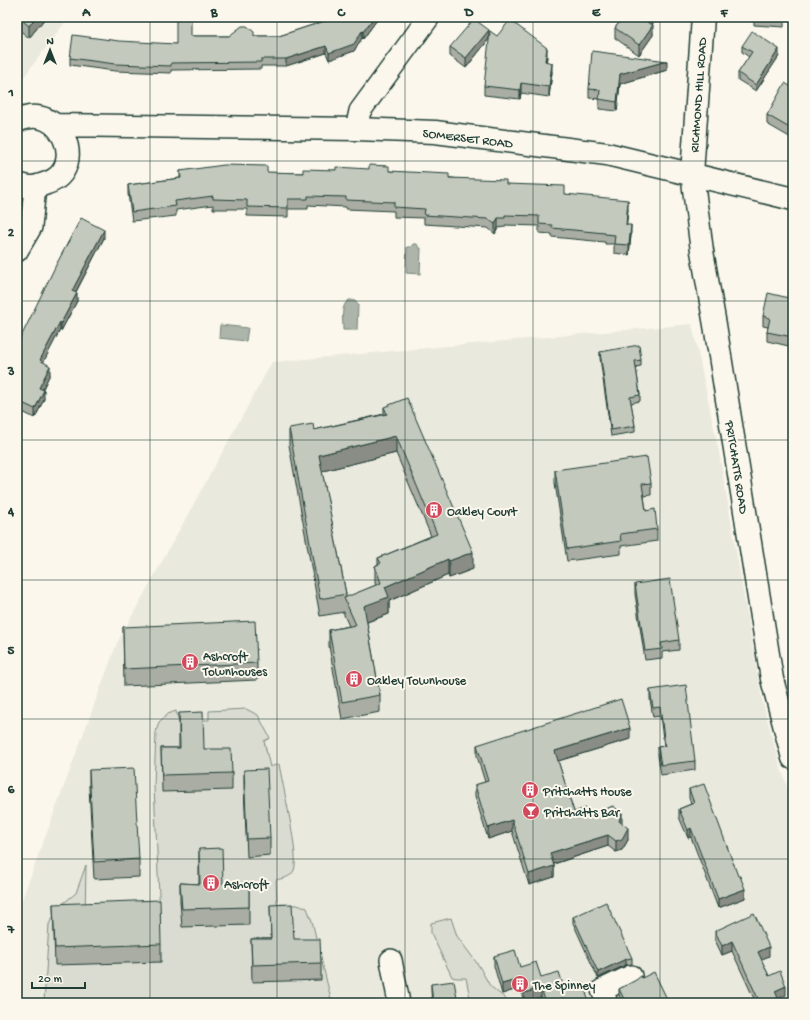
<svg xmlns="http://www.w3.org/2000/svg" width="810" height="1020" viewBox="0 0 810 1020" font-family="'Gochi Hand',sans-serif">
<rect width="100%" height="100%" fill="#fbf7ec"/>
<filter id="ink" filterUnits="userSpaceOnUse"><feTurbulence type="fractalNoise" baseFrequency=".025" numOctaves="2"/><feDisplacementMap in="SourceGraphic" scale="8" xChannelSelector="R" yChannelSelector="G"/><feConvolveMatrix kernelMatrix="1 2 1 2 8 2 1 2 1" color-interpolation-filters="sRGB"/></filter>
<g filter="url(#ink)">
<path fill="#eae9de" d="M17 17H69L17 86Z
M692 324 719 452 762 700 780 765 793 803V1003H17V913L117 643 272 362Z"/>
<path fill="#dbdcd1" stroke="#7d8c82" d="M246 709 258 715 270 738 264 741 270 767 279 764C282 782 300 858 294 870 291 878 283 878 276 880L277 904 297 905 307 908 312 921 331 999 180 1003H44L49 924 60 906 76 893 86 865 85 918 160 917 154 786 156 732 159 722 168 714 176 711 178 719 209 720V711Z
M451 918 457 936 479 966 490 986 511 1003H471L466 978H457L452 977 431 933V923Z"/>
<path fill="#adb4aa" stroke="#74847b" d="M413 244H417L419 248H421L420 274 406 273 407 247H411Z
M349 300C354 300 356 301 358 305L357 330H343C343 321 340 305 349 300Z
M220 325 248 328 246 341 219 338Z"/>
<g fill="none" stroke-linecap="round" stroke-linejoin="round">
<g stroke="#1f3d34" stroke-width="24">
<path id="minor" d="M356 129 360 111 429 17
M17 251 31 227 35 187
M391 960 399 1003
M607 1003 602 990 631 976"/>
</g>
<g stroke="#1f3d34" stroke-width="25">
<path id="tertiary" d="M703 17 692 174 702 251 715 325 772 679 793 758
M17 121C61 99 89 169 47 183 34 188 30 188 17 184
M55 125 356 129 435 132 607 154 793 199"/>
</g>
<use href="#minor" stroke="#fbf7ec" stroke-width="21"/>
<use href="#tertiary" stroke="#fbf7ec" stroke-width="22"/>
</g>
<path fill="#a9ada3" stroke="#1f3d34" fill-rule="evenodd" d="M17 17H46L29 38 17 28Z
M337 17H379L363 39 362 38 354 51 329 60 326 53 286 66H261V69L171 70V73L115 71 70 65V58L176 44 191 36H279Z
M623 17H657L652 25 653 35 639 55 615 38V28Z
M754 17H784V27L754 25Z
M497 36 547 57 546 61 552 72 549 97 521 93 520 99 484 95V86Z
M489 39 466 68 450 56V47Z
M742 46 779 56 756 91 738 80V73L749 57 742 52Z
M667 70 620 84 617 111 599 109V99L589 98V89Z
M793 88V139L767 124V115Z
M336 170 389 171 506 184 565 194 628 209 626 225 631 235 629 255 614 253V244H605V242L552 237V234L539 233V226L505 225V227L498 228 495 234 488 228 424 224V218L394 217V211L346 209V207L308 205V209H288V217L247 216V209H213V205L176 210V216L132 221 128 194V185L180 178V171L303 173Z
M104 238 76 292 77 301 61 331 60 330 43 362 50 374 42 390 44 399 35 418 18 410 17 413V345Z
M793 299V347L767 341V332L768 327 763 326V316Z
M600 352 641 360V366L636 367 640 395V401L631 403 635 426V432L611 436 600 358Z
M384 407 473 569 449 578 448 575 389 601V614L367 622 380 695V712L342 719 329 646V630L349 626 344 615V612L320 616 289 445V428L314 430 384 414ZM396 453 431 536 378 558V564L375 566V583L376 585 346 598V594L322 471Z
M555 470 651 483V495L644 496 646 511 657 529V541L621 546V554L567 561 555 483Z
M793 504V529L789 528V519Z
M635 584 679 640V650L662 652V658L645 660 635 594Z
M123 627 257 663V680L124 686Z
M650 690 695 761V770L661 775 658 756V747L664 746 660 716 653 717 650 699Z
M179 713 204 749 232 773V790L162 792 161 748H179Z
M630 739 558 761 574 812 589 815 622 824 628 840 622 850 616 852 608 846 554 864V877L529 885 512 831 488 839 475 796V785L485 782 477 756V745Z
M89 770 139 859V877L94 879 89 787Z
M244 770 270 838V855L247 857 244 787Z
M689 789 745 898 718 908 691 837 688 838 679 817V809L691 804 689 798Z
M199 849 223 884 249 883V925L182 927 180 901V883L199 884Z
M53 904 161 944V962L55 965Z
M270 905 294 939 321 963V980L252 982 251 939H271Z
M573 917 632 958V964L626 965 598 978 573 923Z
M715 931 769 956 761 959 769 976 786 995 778 999V1003H756L732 951 722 955 715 940Z
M494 956 520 967 564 988 589 1003H543L541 997 524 1002 520 988 502 994 494 966Z
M642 978 669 1003H622L619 995V989Z
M431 984 458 1003H432L431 991Z"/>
<path fill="#898d85" stroke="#1f3d34" d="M36 17H46L29 38V26Z
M374 17H379L363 39V32Z
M651 17H657L647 31V22Z
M653 25V35L639 55V45Z
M489 30V39L466 68V58Z
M362 31V38L354 51 329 60V53Z
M326 46V53L286 66V59Z
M547 48V57L545 70V61Z
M779 49V56L756 91V85Z
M667 61V70L620 84 617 111V102L620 74Z
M552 63V72L549 97V87Z
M521 83V93L520 99V90Z
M628 200V209L626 234V225Z
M498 218V228L495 234V224Z
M631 225V235L629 255V245Z
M104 230V238L72 299V291Z
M77 293V301L61 331V323Z
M60 322V330L40 369V360Z
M50 366V374L39 397V388Z
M44 390V399L35 418V409Z
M18 401V410L17 413V404Z
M396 436V453L319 472V455Z
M473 552V569L449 578V561Z
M448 559V575L389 601V614L364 623V606L385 587Z
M630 728V739L555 762V751Z
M622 813V824L619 821Z
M512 820V831L488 839V828Z
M628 828V840L622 850 616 852V841Z
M691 828V837L688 838V830Z
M608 835V846L550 865V853Z
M554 866V877L529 885V874Z
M745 889V898L718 908V899Z
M732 941V951L722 955V946Z
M769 947V956L758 961V952Z
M626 959V965L598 978V972Z
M520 979V988L502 994V984Z
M786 986V995L778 999V1003H768L775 991Z
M541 988V997L524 1002V993Z
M564 998V1003H549Z"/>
<path fill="#c4c9be" stroke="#1f3d34" d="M18 17H36L29 26Z
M337 17H374L363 32 362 31 354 44 329 53 326 46 286 59H261V62L171 63V66L115 64 70 58 73 35 119 41 176 44V18H191V36H229L242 26H247L254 32V36H279Z
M623 17H651L647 22 653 25 639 45 615 28Z
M474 19 489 30 466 58 450 47Z
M510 20 547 48 545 61 552 63 549 87 521 83 520 90 484 86 490 31 497 36Z
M752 31 779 49 756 85 738 73 752 52 742 46Z
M592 51 667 61 620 74 617 102 599 99 600 90 589 89Z
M785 83 793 88V130L767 115Z
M224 165 267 166V172L303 173V169L336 170V167L369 169V165L389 166V171L449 174V178L506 180V184L565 186V194L628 200 626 225H631L629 245 614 244 615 235 605 234V233L552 228V225L539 224V216L505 215V218H498L495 224 488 219 424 215 425 209 394 207V202L346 200V197L308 196V199H288V208L247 207V200L213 199V196L175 201 176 206 132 212 128 185 181 178 180 171Z
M81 218 104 230 72 291 77 293 61 323 60 322 40 360 50 366 39 388 44 390 35 409 18 401 17 404V345L56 265Z
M768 293 793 299V337L767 332 770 318 763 316Z
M639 345 641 360 635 361 640 395 630 397 635 426 611 430 600 352Z
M407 398 473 552 449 561 448 559 385 587 389 597 364 606 380 695 342 702 329 630 356 625 344 598 381 583 375 566 381 563 378 558 437 534 396 436 319 455 346 594 320 599 289 428 313 424 314 430 387 414 384 407Z
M647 457 651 483 642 484 646 511 655 509 657 529 620 534 621 541 567 549 555 470Z
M793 504V520L789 519Z
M670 579 679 640 661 643 662 649 645 651 635 584Z
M255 621 257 663 124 669 123 627Z
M686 685 695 761 661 765 658 747 665 746 660 707 653 708 650 690Z
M621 699 630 728 555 751 574 812 586 808 589 815 613 806 622 813 619 821 628 828 622 839 616 841 608 835 550 853 554 866 529 874 512 820 488 828 475 785 488 781 477 745Z
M203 712 204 749H231L232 773 162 775 161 748H180L179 713Z
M134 768 139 859 94 862 89 770Z
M267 769 270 838 247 839 244 770Z
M704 784 738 876H740L745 889 718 899 691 828 688 830 679 809 694 803 689 789Z
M222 848 223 884 249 883V907L182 909 180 883 200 884 199 849Z
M160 900 161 944 55 948 53 904Z
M606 902 632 958 626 959 598 972 573 917Z
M292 904 294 939H320L321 963 252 965 251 939H271L270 905Z
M754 913 769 947 758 952 769 976 780 971 786 986 775 991 778 998 768 1003H760L732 941 722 946 715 931Z
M515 950 520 967 536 962 541 977 559 972 564 988 583 982 589 1003H565L564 998 549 1003H546L541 988 524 993 520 979 502 984 494 956Z
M654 972 669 1003H626L619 989 636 980 641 976 642 978Z
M454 981 458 1003H433L431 984Z"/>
</g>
<path fill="none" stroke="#1f3d34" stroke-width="1" stroke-opacity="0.55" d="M150 17V1003M277 17V1003M405 17V1003M533 17V1003M660 17V1003M17 161H793M17 301H793M17 440H793M17 580H793M17 719H793M17 859H793"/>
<defs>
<g id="building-disc" transform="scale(0.9)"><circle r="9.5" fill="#d1495b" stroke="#fbf7ec"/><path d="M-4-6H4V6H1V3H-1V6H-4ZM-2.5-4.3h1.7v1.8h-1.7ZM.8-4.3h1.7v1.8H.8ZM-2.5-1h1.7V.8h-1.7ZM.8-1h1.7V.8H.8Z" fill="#fff"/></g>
<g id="bar-disc" transform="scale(0.9)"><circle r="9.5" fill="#d1495b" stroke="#fbf7ec"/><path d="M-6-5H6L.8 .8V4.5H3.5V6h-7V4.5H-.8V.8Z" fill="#fff"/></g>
</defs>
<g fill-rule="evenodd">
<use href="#building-disc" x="434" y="510"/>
<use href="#building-disc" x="190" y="662"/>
<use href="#building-disc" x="354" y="679"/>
<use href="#building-disc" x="530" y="790"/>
<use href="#bar-disc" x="531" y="811"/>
<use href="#building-disc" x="211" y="883"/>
<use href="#building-disc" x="520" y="984"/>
</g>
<g text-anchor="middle" stroke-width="4" stroke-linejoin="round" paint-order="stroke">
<g font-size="13" fill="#1f3d34" stroke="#fbf7ec">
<text transform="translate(697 95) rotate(-86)" y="5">RICHMOND HILL ROAD</text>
<text transform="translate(468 137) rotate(7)" y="5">SOMERSET ROAD</text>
<text transform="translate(738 467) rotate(81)" y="5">PRITCHATTS ROAD</text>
</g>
<g font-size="13" fill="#1f3d34" stroke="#fbf7ec" text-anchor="start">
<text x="447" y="515">Oakley Court</text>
<text x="203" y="660">Ashcroft<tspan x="203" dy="15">Townhouses</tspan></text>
<text x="367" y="684">Oakley Townhouse</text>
<text x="543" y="795">Pritchatts House</text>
<text x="544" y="816">Pritchatts Bar</text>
<text x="224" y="888">Ashcroft</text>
<text x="533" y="989">The Spinney</text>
</g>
</g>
<rect width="810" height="1020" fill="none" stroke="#fbf7ec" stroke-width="44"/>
<g transform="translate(50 50)" stroke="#fbf7ec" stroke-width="3" paint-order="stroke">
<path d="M0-3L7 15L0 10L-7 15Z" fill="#1f3d34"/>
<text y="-6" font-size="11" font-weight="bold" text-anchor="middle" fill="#1f3d34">N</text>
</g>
<path d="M32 982v6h53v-6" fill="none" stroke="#1f3d34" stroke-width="2"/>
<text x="38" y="982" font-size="12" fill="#1f3d34" stroke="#fbf7ec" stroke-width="3" paint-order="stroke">20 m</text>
<rect x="22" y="22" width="766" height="976" fill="none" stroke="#1f3d34" stroke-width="1.5"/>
<g font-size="13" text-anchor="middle" font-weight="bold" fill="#1f3d34">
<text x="86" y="16">A</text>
<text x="214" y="16">B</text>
<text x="341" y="16">C</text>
<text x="469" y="16">D</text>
<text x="596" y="16">E</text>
<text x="724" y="16">F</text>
<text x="11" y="96">1</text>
<text x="11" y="236">2</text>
<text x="11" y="375">3</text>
<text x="11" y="515">4</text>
<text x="11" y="654">5</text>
<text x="11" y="793">6</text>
<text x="11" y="933">7</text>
</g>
</svg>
